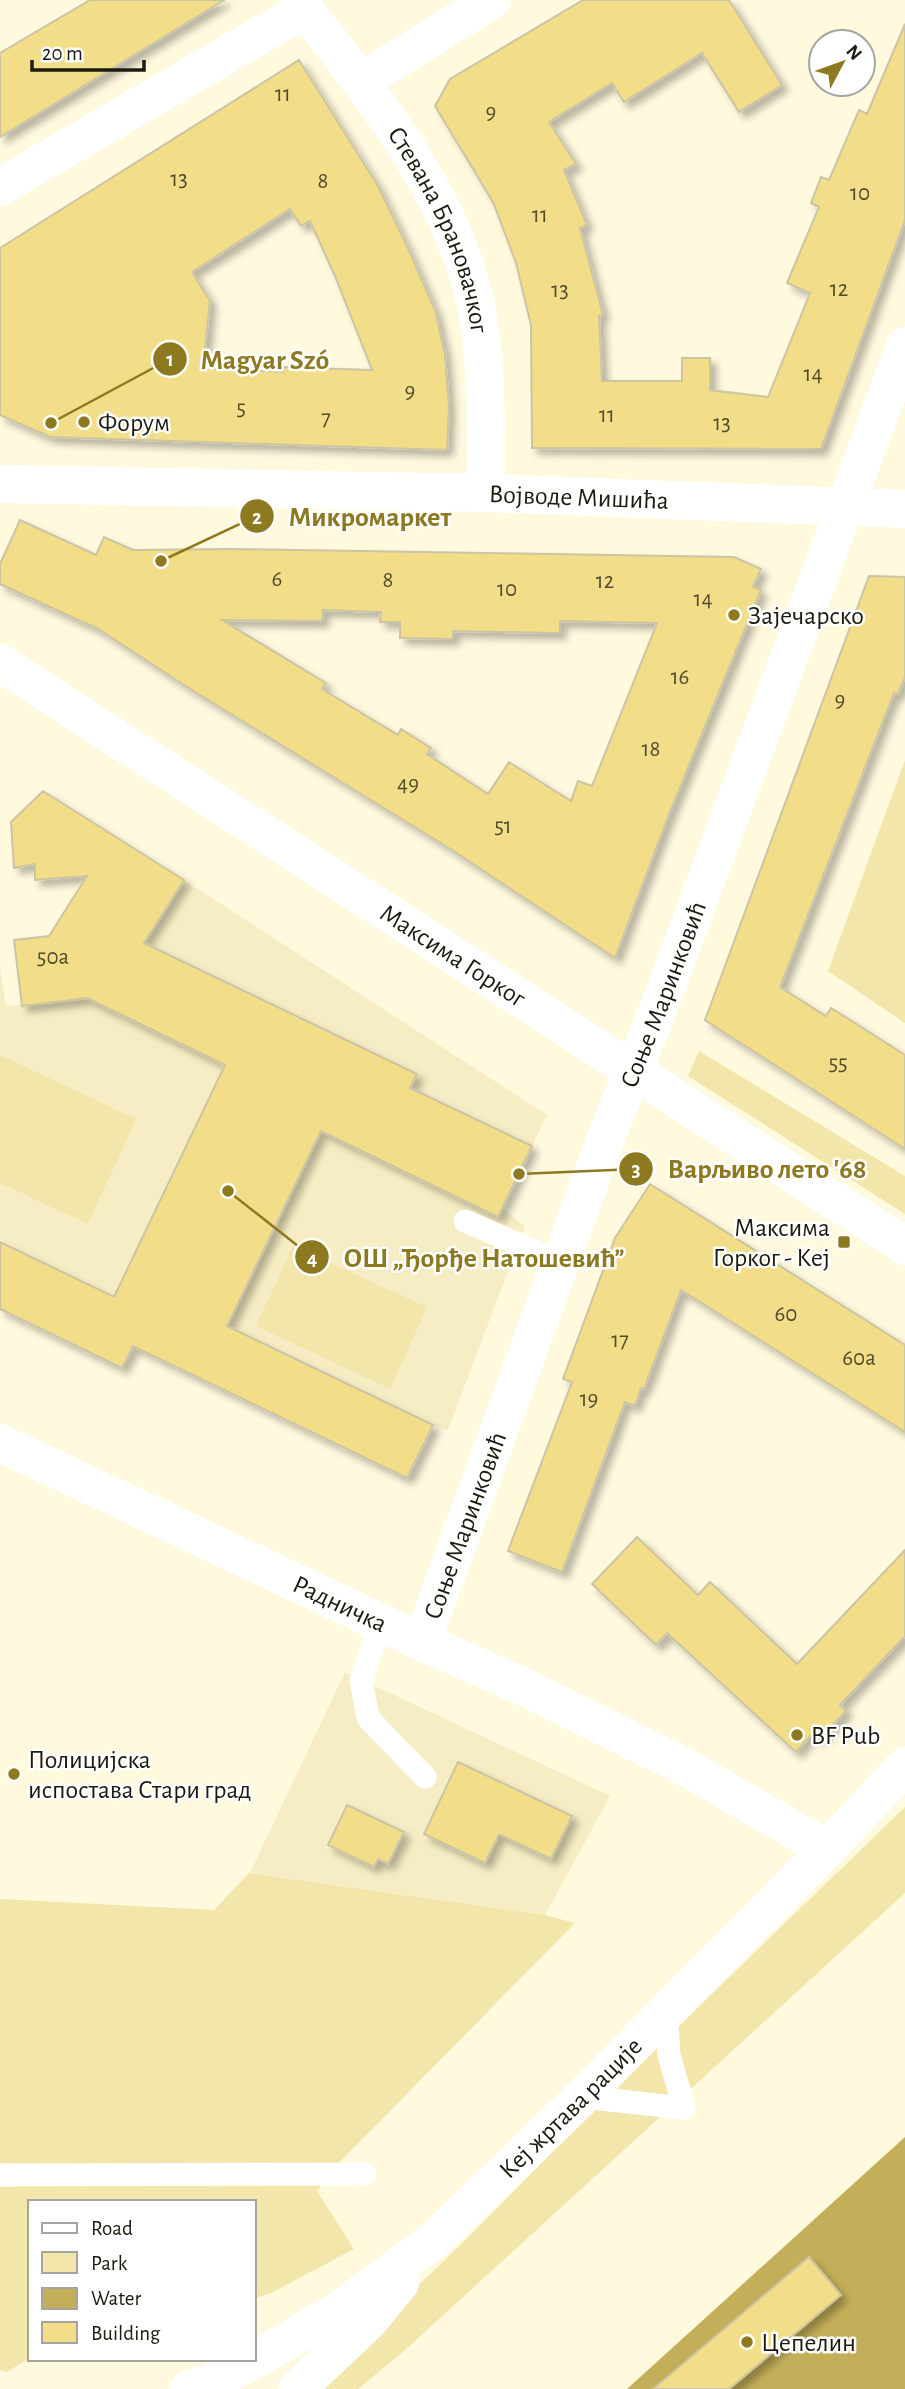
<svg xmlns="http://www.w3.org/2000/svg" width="905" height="2389" viewBox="0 0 905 2389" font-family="'Alegreya Sans',sans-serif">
<defs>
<filter id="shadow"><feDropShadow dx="6" dy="6" stdDeviation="3.5" flood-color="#0004"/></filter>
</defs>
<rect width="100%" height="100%" fill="#fff9de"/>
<path fill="#f6edc4" d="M184 880 547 1115 502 1209 525 1226 448 1430 432 1425 407 1478 133 1346 122 1368 0 1309V967L6 1006 94 998 145 943Z
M345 1672 610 1796 545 1915 250 1873Z"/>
<path fill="#f3e6ab" d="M905 760V1023L828 971Z
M699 1051 905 1176V1214L688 1076Z
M0 1055 136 1119 88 1224 0 1183Z
M293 1246 427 1307 390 1389 256 1326Z
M905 1807V1893L404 2351 358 2389H300C413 2300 510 2193 612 2092 709 1996 807 1902 905 1807Z
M249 1873 545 1915 575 1923 333 2169 317 2191 354 2249 273 2292 254 2299V2202H30V2358L7 2372 0 2370V1899L214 1910Z"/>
<path fill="#c3af59" d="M905 2137V2389H627Z"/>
<path fill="#f2de88" stroke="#ccc4a4" stroke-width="2" fill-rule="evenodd" filter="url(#shadow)" d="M90 0H224L0 137V53Z
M583 0H729L782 85 739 112 702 53 624 102 612 83 549 122 576 164 564 170 587 225 580 228 603 315 599 316 602 381H682V358H710V390L768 397 810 293 787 283 819 207 811 203 821 177 829 180 859 110 867 114 905 24V220L821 449 532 448 531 325 516 263 493 202 435 106 450 79Z
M299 60 378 186 407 246 435 310 445 354 449 407 447 450 50 437 0 415V248ZM290 209 301 226 310 221 335 276 372 370 284 367 283 372 203 368 210 301 192 272Z
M20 520 96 555 104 537 133 550 231 549 734 557 761 569 753 587 761 590 669 814 615 958 452 850 187 687 98 629 0 584V564ZM323 610 381 612 380 622H400V638L453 639V631L560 633V621L657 623 592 786 578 781 571 801 509 762 488 794 427 754 431 748 401 729 398 735 322 689 326 683 222 620 322 621Z
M869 576 905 577V677L898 694 894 693 780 987 826 1016 831 1008 905 1055V1149L705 1020Z
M43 791 184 880 144 943 417 1074 410 1088 532 1146 498 1217 321 1131 227 1326 433 1425 407 1478 133 1346 122 1368 0 1309V1242L114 1297 225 1065 87 998 22 1006 14 940 49 936 87 876 35 880V864L14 868 11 822Z
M650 1184 905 1345V1432L681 1290 644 1389 641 1388 635 1406 625 1402 562 1572 508 1551 572 1382 563 1379 615 1238Z
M637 1537 698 1595 710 1582 797 1664 905 1550V1636L840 1705 846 1711 819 1739 813 1733 796 1752 667 1633 656 1645 592 1584Z
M458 1762 572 1816 551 1859 499 1834 485 1863 424 1834Z
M347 1805 404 1832 388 1864 378 1859 374 1867 328 1845Z
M809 2257 841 2295 729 2389H653Z"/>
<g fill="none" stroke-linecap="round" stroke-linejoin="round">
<path stroke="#fff" stroke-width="23" d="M465 1221 560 1262
M381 1623 361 1680 368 1718 425 1777
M582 2097 684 2108 669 2055 666 2012
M0 2175 365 2174"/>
<g stroke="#fff" stroke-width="38">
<path id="s1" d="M297 0C367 89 453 192 476 306 488 367 486 430 486 493"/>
<path d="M362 83 386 66 492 0"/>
<path d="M0 187 281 23 306 12"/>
<path id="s2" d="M0 484 486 493 905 509"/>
<path id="s3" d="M0 1443 422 1642 522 1686 680 1764 827 1849"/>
<path id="s4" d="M422 1642 604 1143 658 1010 905 346"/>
</g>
<g stroke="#fff" stroke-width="38">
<path id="s5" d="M0 663 905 1246"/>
<path id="s6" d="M189 2389 213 2381 260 2357 342 2308 434 2240 582 2097 827 1849 905 1766"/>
<path d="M297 2389 369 2321 400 2283"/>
</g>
</g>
<g fill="#8d7a20" stroke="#fff" stroke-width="2.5">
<circle cx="84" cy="422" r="7"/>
<circle cx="734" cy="615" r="7"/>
<rect x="837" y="1235" width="14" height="14" rx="3.5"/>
<circle cx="797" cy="1735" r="7"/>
<circle cx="14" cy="1774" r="7"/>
<circle cx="747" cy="2342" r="7"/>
</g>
<g text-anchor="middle" stroke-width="5" stroke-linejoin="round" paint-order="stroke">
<g font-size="23" fill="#524c2d">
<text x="283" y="101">11</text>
<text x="491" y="119">9</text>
<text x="179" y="186">13</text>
<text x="323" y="188">8</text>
<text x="860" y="200">10</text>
<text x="540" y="222">11</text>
<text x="839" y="296">12</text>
<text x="560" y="297">13</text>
<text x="813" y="381">14</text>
<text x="410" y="398">9</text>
<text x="241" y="415">5</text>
<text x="607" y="422">11</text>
<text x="326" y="425">7</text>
<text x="722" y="430">13</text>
<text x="277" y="586">6</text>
<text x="388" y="587">8</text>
<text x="605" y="588">12</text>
<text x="507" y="596">10</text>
<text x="703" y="606">14</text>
<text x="680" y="684">16</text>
<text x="840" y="707">9</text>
<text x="651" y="756">18</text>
<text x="408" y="791">49</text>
<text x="503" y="833">51</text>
<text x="53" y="964">50a</text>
<text x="838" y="1070">55</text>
<text x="786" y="1321">60</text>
<text x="620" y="1347">17</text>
<text x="859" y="1365">60a</text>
<text x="589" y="1406">19</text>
</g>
<g font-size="26" fill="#1d1b0f" stroke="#fff">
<text dy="9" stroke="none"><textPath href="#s1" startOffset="273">Стевана Брановачког</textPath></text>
<text dy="9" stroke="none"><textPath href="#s2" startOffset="579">Војводе Мишића</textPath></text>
<text dy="9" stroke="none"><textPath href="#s5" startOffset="539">Максима Горког</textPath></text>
<text dy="9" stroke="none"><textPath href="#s4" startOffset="691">Соње Маринковић</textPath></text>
<text dy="9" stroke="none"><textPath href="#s4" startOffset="124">Соње Маринковић</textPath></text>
<text dy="9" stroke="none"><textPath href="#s3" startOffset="376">Радничка</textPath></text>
<text dy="9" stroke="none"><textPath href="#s6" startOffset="478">Кеј жртава рације</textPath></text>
</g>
<g font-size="26" fill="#1d1b0f" stroke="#fff" text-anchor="start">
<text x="98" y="431">Форум</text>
<text x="748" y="624">Зајечарско</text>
<text x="830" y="1236" text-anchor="end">Максима<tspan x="830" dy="30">Горког - Кеј</tspan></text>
<text x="811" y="1744">BF Pub</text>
<text x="28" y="1768">Полицијска<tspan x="28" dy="30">испостава Стари град</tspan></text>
<text x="761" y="2351">Цепелин</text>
</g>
</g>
<path fill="none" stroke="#8d7a20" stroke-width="2.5" d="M51 423L170 359M161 561L257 516M519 1174L636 1169M228 1191L312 1257"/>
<g fill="#8d7a20" stroke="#fff" stroke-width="2.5">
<circle cx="51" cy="423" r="7"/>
<circle cx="161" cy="561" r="7"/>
<circle cx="519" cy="1174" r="7"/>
<circle cx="228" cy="1191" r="7"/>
<circle cx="170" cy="359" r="18"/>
<circle cx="257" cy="516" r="18"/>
<circle cx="636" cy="1169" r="18"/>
<circle cx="312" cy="1257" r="18"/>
</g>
<g font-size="21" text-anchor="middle" font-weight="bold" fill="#fff">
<text x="170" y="366">1</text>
<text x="257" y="524">2</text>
<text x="636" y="1176">3</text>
<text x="312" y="1265">4</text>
</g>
<g font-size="28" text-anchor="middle" font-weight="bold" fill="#8d7a20" stroke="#fff" stroke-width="5" stroke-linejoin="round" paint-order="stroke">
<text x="265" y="369">Magyar Szó</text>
<text x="370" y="526">Микромаркет</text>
<text x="767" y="1178">Варљиво лето '68</text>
<text x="484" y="1267">ОШ „Ђорђе Натошевић”</text>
</g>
<rect x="28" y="2200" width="228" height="161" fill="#ffffff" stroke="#a5a49f" stroke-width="2"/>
<rect x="42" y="2223" width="35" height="10" fill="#ffffff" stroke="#a5a49f" stroke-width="2"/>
<text x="91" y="2235" font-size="21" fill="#1d1b0f">Road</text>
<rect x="42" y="2252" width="35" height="21" fill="#f3e6ab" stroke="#a5a49f" stroke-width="2"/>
<text x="91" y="2270" font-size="21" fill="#1d1b0f">Park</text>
<rect x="42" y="2288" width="35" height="21" fill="#c3af59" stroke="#a5a49f" stroke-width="2"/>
<text x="91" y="2305" font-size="21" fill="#1d1b0f">Water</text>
<rect x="42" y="2322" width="35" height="21" fill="#f2de88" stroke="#a5a49f" stroke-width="2"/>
<text x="91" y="2340" font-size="21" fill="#1d1b0f">Building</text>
<g transform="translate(842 63) rotate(49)"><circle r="33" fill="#ffffff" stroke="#a5a49f" stroke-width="2"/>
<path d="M0-5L12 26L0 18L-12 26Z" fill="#8d7a20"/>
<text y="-10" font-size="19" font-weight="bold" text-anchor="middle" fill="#1d1b0f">N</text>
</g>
<path d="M32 60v10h112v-10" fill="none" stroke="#1d1b0f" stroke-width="3.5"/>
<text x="42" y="60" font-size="21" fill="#1d1b0f" stroke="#ffffff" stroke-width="5" paint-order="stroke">20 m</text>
</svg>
